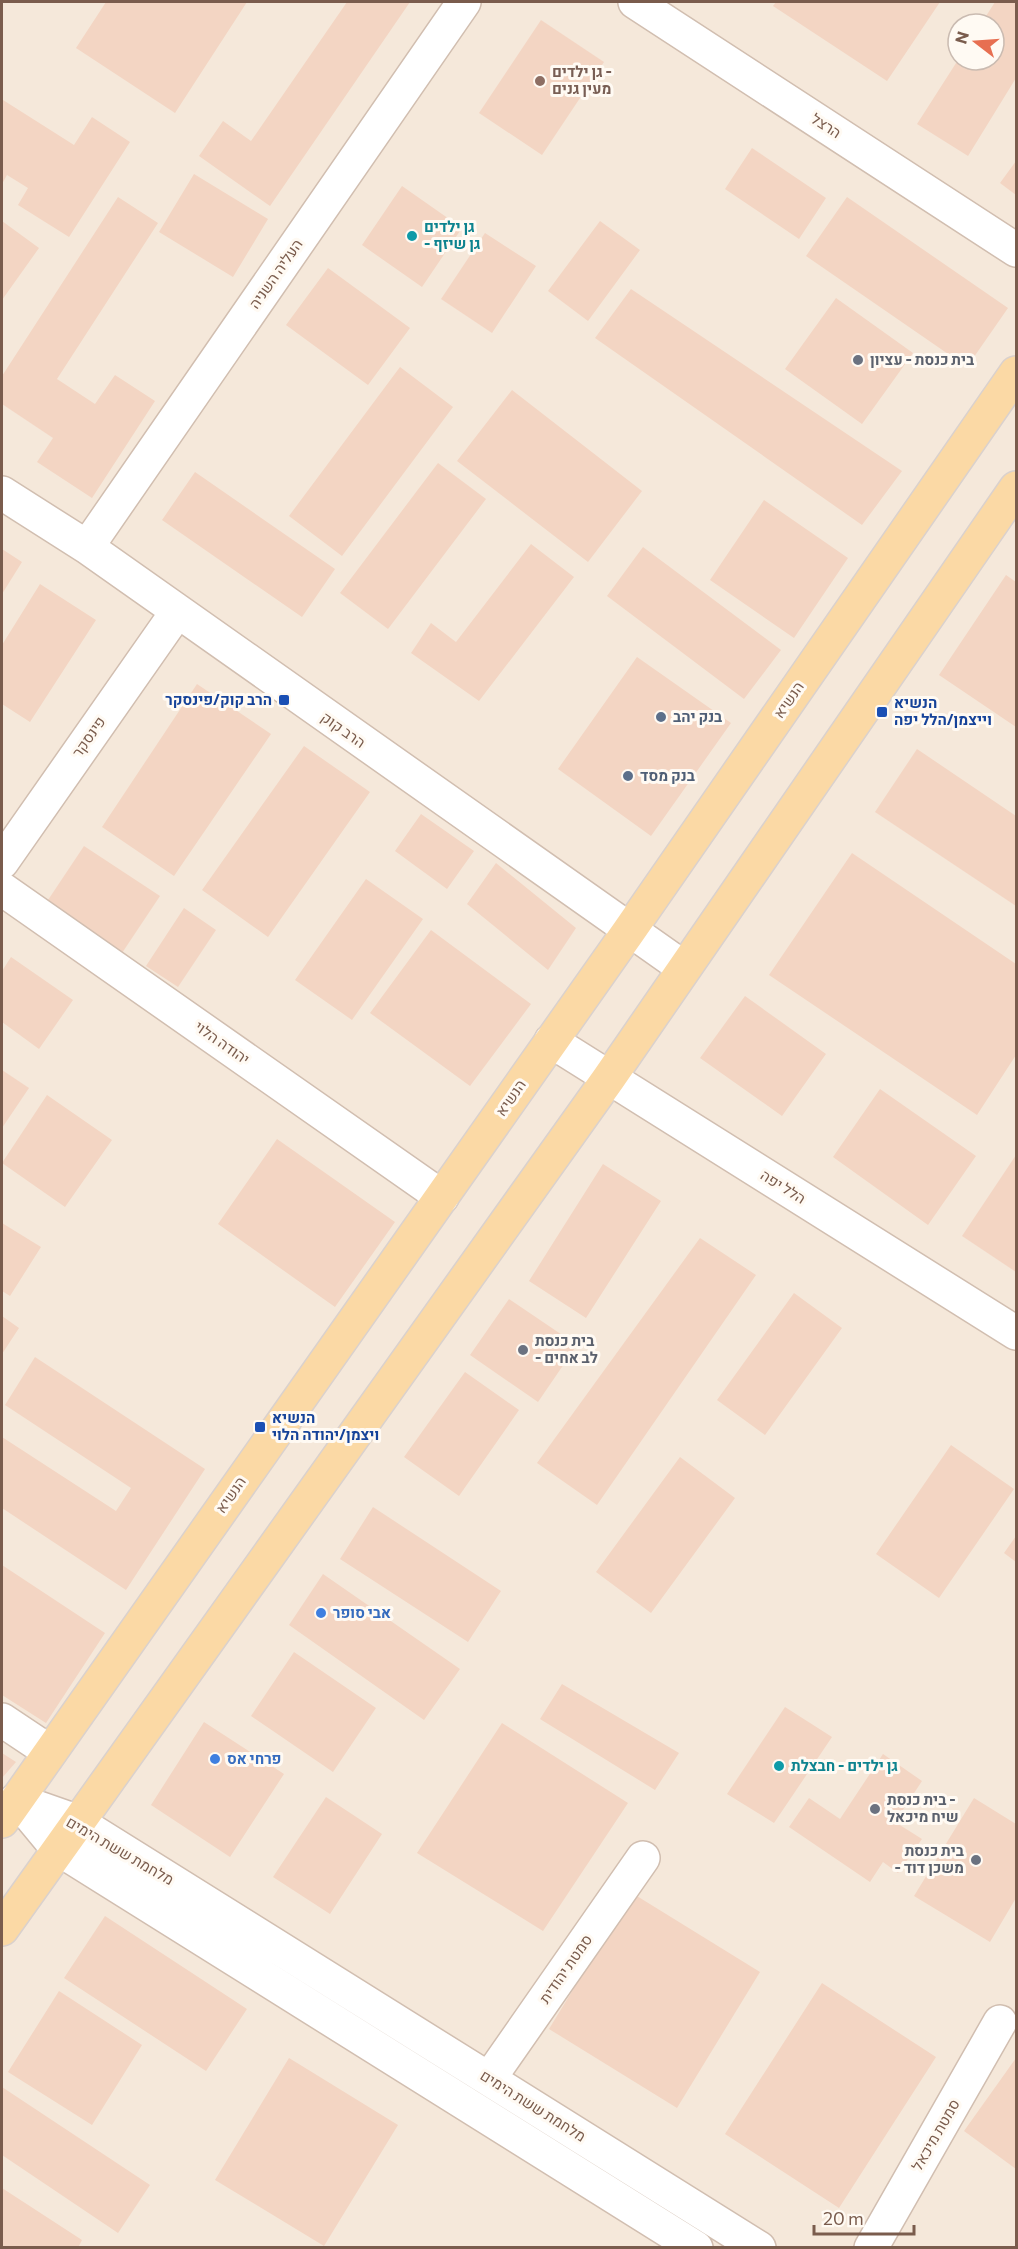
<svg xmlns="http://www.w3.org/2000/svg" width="1018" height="2249" viewBox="0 0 1018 2249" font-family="Commissioner,Heebo,sans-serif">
<rect width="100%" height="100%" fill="#fdf6ec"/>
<path fill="#f5e8da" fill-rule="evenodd" d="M2 2H1016V2247H2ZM958 24H994V60H958Z"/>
<path fill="#f3d5c3" d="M106 2H247L175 113 76 48Z
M347 2H410L270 206 199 156 223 121 251 141Z
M776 2H940L887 81 773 6Z
M995 2H1016V78L968 156 917 124 958 60H994V24H981Z
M541 20 604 62 542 155 479 113Z
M3 100 74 145 92 117 130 142 69 237 18 205 28 188 7 175 2 184Z
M752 148 826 198 799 239 725 189Z
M1016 161V195L1000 183Z
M194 174 268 219 233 277 159 232Z
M402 186 462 228 422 287 362 245Z
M118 197 158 223 57 379 95 404 115 375 155 401 92 498 37 462 53 438 2 404V376Z
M847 197 1008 308 967 367 806 256Z
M2 221 39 248 2 300Z
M600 221 640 250 588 321 548 291Z
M485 233 536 266 492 333 441 299Z
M328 268 410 328 368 385 286 325Z
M631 289 902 471 862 525 595 338Z
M836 298 913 353 862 424 785 369Z
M400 367 453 407 342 556 289 516Z
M512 390 642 491 588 562 457 461Z
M438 463 486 499 388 629 340 593Z
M195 472 335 569 302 617 162 520Z
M764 500 848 558 794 638 710 580Z
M531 544 574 577 479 701 411 653 431 623 456 642Z
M643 547 781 650 744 699 607 596Z
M2 549 22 562 2 594Z
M1006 575 1016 582V727L939 675Z
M40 584 96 620 30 722 2 704V645Z
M637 657 731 723 651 836 558 769Z
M197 684 271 734 174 876 102 827Z
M304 746 370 792 268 937 202 890Z
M917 749 1016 816V906L875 812Z
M421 814 474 851 447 889 395 851Z
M84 846 160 896 122 953 46 903Z
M852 853 1016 964V1055L977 1115 769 975Z
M496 863 576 928 548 970 467 904Z
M366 879 423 919 352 1020 295 980Z
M184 908 216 930 178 987 146 966Z
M431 930 531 1004 470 1086 370 1013Z
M11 957 73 1000 39 1049 2 1022V971Z
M745 996 826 1054 782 1116 700 1058Z
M2 1070 29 1088 2 1128Z
M880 1089 976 1156 928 1225 833 1157Z
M47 1095 112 1140 65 1207 2 1163Z
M277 1139 395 1222 335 1307 218 1224Z
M1016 1155V1272L962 1236Z
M603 1164 661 1201 586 1318 529 1281Z
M2 1223 41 1247 10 1296 2 1291Z
M700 1238 756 1275 597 1505 537 1463Z
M794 1293 842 1328 765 1435 717 1400Z
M509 1299 577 1345 538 1402 470 1355Z
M2 1316 19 1328 2 1354Z
M35 1357 205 1469 126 1590 2 1508V1437L116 1511 131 1488 5 1405Z
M465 1372 519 1410 459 1496 404 1457Z
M951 1445 1014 1489 939 1598 876 1554Z
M680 1457 735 1498 651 1613 596 1572Z
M373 1507 501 1591 468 1642 340 1559Z
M1016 1536V1562L1004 1553Z
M2 1565 105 1633 46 1723 2 1695Z
M323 1574 460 1669 424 1720 289 1625Z
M294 1652 376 1708 333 1772 251 1716Z
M562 1684 679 1753 655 1790 540 1719Z
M785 1707 832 1737 774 1823 727 1794Z
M204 1722 284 1774 230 1857 151 1805Z
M502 1723 628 1803 543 1931 417 1853Z
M2 1753 16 1762 2 1778Z
M883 1754 922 1781 895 1822 922 1839 898 1873 883 1862 870 1882 789 1827 809 1798 840 1819Z
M326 1797 382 1834 330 1914 273 1877Z
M974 1798 1016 1824V1898L990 1942 914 1896Z
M632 1893 760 1972 677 2108 549 2029Z
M105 1916 247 2009 206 2071 64 1978Z
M822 1983 936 2057 839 2208 725 2134Z
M59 1991 142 2045 92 2125 8 2072Z
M289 2058 398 2125 324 2246 215 2180Z
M1016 2058V2169L964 2131Z
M2 2087 150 2185 118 2233 2 2155Z
M2 2188 82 2240 78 2248H2Z"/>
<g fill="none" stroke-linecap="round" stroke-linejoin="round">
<g stroke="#d1beb0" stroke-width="36">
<path id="minor" d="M635 2 1016 250
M2 493 87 547 684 968
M87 547 464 2
M2 862 177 612
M2 889 442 1197
M551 1041 1016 1333
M2 1720 50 1752
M16 1800 76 1821 759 2248
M18 1801 57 1848 696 2248
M489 2079 643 1858
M871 2248 1000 2022"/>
</g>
<g stroke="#dad1cd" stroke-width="36">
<path id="major" d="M2 1821 629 931 1016 373
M2 1929 609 1078 1016 488"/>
</g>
<use href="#minor" stroke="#fff" stroke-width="33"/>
<use href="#major" stroke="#fbd9a5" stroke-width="33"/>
</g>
<circle fill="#8d6e63" stroke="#fffaf3" stroke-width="2" cx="540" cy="81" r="6"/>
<g fill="#0f9aa8" stroke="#fffaf3" stroke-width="2">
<circle cx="412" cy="236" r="6"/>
<circle cx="779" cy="1766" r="6"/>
</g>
<g fill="#6b7280" stroke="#fffaf3" stroke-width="2">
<circle cx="858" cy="360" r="6"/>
<circle cx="523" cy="1350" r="6"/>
<circle cx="875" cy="1809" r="6"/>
<circle cx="976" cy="1860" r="6"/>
</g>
<g fill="#1a4fb4" stroke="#fffaf3" stroke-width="2">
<rect x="278" y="694" width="12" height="12" rx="3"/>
<rect x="876" y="706" width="12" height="12" rx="3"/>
<rect x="254" y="1421" width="12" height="12" rx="3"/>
</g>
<g fill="#5c6f8a" stroke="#fffaf3" stroke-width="2">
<circle cx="661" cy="717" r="6"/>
<circle cx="628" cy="776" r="6"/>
</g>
<g fill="#3f7fe0" stroke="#fffaf3" stroke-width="2">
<circle cx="321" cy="1613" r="6"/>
<circle cx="215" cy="1759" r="6"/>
</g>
<g text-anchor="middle" stroke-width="6" stroke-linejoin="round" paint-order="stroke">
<g font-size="15" font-weight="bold" fill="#785e54" stroke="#fffaf3" text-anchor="start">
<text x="552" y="77">גן ילדים -<tspan x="552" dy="17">מעין גנים</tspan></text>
</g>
<g font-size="15" fill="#7a5c4d" stroke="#fffaf3">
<text transform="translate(826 126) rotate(33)" y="5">הרצל</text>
<text transform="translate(276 274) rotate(-55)" y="5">העליה השניה</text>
<text transform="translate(789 700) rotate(-55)" y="5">הנשיא</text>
<text transform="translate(343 730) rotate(35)" y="5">הרב קוק</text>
<text transform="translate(89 737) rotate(-55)" y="5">פינסקר</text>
<text transform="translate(222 1043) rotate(35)" y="5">יהודה הלוי</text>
<text transform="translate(511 1098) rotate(-55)" y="5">הנשיא</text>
<text transform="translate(783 1187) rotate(32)" y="5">הלל יפה</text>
<text transform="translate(231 1495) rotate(-55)" y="5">הנשיא</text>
<text transform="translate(120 1851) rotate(30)" y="5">מלחמת ששת הימים</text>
<text transform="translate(566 1969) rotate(-55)" y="5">סמטת יהודית</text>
<text transform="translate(533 2106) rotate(32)" y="5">מלחמת ששת הימים</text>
<text transform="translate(936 2135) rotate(-60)" y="5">סמטת מיכאל</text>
</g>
<g font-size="15" font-weight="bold" fill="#0d838f" stroke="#fffaf3" text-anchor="start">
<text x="424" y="232">גן ילדים<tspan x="424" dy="17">- גן שיזף</tspan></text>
<text x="791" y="1771">גן ילדים - חבצלת</text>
</g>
<g font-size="15" font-weight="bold" fill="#5b616d" stroke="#fffaf3" text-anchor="start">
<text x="870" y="365">בית כנסת - עציון</text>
<text x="535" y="1346">בית כנסת<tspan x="535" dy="17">- לב אחים</tspan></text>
<text x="887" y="1805">בית כנסת -<tspan x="887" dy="17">שיח מיכאל</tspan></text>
<text x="964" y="1856" text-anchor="end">בית כנסת<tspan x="964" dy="17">- משכן דוד</tspan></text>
</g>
<g font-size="15" font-weight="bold" fill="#164399" stroke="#fffaf3" text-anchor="start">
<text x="272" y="705" text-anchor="end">הרב קוק/פינסקר</text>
<text x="894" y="708">הנשיא<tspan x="894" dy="17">וייצמן/הלל יפה</tspan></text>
<text x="272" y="1423">הנשיא<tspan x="272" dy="17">ויצמן/יהודה הלוי</tspan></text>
</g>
<g font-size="15" font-weight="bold" fill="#4e5e75" stroke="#fffaf3" text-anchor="start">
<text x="673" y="722">בנק יהב</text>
<text x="640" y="781">בנק מסד</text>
</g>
<g font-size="15" font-weight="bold" fill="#366cbe" stroke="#fffaf3" text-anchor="start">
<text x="333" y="1618">אבי סופר</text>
<text x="227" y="1764">פרחי אס</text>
</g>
</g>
<rect width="1018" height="2249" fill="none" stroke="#7a5c4d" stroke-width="6"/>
<g transform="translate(976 42) rotate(287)"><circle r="28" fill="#fffaf3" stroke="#cabbb1" stroke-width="1.5"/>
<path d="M0-4.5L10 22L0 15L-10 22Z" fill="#e76f51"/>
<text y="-9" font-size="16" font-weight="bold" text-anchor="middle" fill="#7a5c4d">N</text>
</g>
<path d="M814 2225v9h100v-9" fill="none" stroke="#7a5c4d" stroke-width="3"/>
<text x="823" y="2225" font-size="18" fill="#7a5c4d" stroke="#fffaf3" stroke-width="4.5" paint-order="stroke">20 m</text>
</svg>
